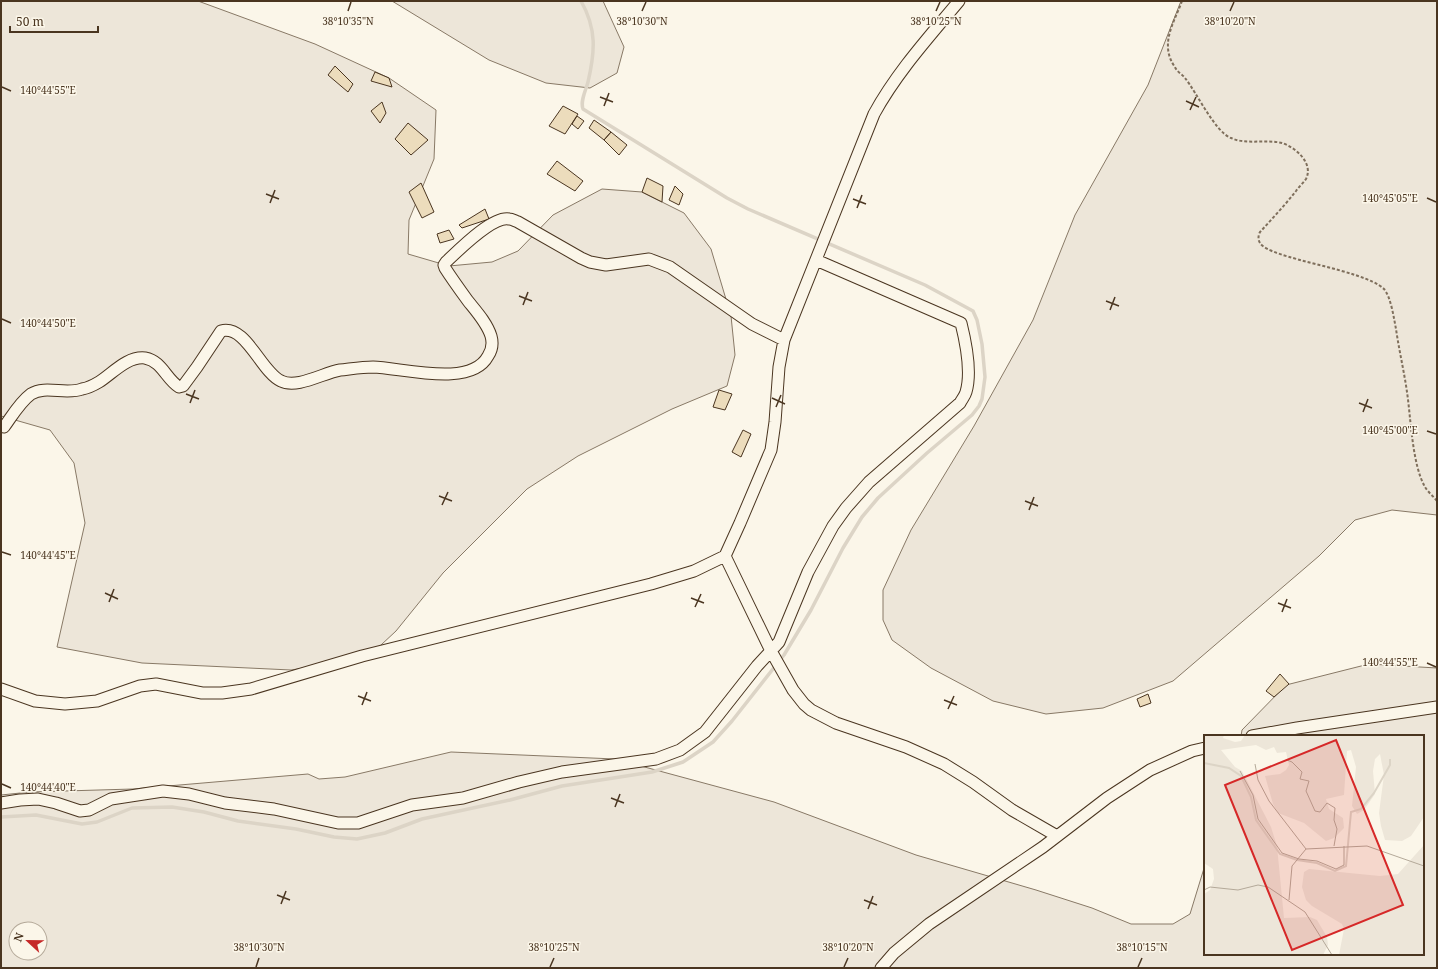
<svg xmlns="http://www.w3.org/2000/svg" width="1438" height="969" viewBox="0 0 1438 969" font-family="'Noto Serif',serif">
<rect width="100%" height="100%" fill="#fbf6e9"/>
<path fill="#ede6d9" stroke="#887966" fill-rule="evenodd" d="M1 1H198L315 44 389 78 436 110 434 159 409 220 408 254 449 266 492 262 518 251 553 215 602 189 642 192 684 213 711 249 731 316 735 355 727 386 672 409 578 456 527 489 443 573 396 631 367 658 291 670 142 663 57 647 85 523 74 463 50 430 1 416Z
M392 1H603L624 47 617 73 590 88 546 83 489 60Z
M1181 1H1437V515L1392 510 1355 520 1319 556 1173 681 1103 708 1046 714 993 701 931 668 892 640 883 620V590L911 530 974 426 1033 320 1075 215 1148 85Z
M1369 664 1437 668V968H1V795L30 792 133 789 308 774 319 779 345 777 451 752 615 759 774 802 916 855 1036 890 1092 908 1131 924H1173L1190 914 1205 865V954H1423V736H1241L1242 730 1286 685ZM16 929H40V953H16Z"/>
<g fill="none" stroke-linecap="round" stroke-linejoin="round">
<path stroke="#dcd4c6" stroke-width="3.5" d="M1 817 36 815 82 824 97 822 132 808 172 807 204 812 238 821 296 829 334 837 357 839 385 833 422 819 510 800 562 786 652 772 683 762 713 742 732 721 784 655 811 610 843 548 862 517 878 498 927 453 972 415 979 406 982 399 985 377 982 344 977 320 973 311 925 285 748 209 727 198 583 109C580 101 586 90 588 82 595 52 597 29 581 1"/>
</g>
<path fill="#ecdcbc" stroke="#4a3520" d="M335 66 353 84 348 92 328 75Z
M375 72 389 78 392 87 371 81Z
M382 102 386 113 380 123 371 111Z
M563 106 578 114 565 134 549 126Z
M577 116 584 121 578 129 572 124Z
M594 120 611 132 604 140 589 128Z
M408 123 428 140 411 155 395 139Z
M611 132 627 145 619 155 604 140Z
M557 161 583 181 575 191 547 174Z
M647 178 663 186 662 202 642 192Z
M421 183 434 212 422 218 409 192Z
M675 186 683 194 679 205 669 200Z
M485 209 489 219 462 228 459 225Z
M449 230 454 239 440 243 437 234Z
M719 390 732 394 725 410 713 407Z
M743 430 751 434 741 457 732 452Z
M1280 674 1289 684 1274 697 1266 691Z
M1148 694 1151 703 1140 707 1137 699Z"/>
<g fill="none" stroke-linecap="round" stroke-linejoin="round">
<g stroke="#4a3520" stroke-width="13">
<path id="minor" d="M4 427C12 416 20 402 31 394 45 385 66 395 82 389 88 388 94 385 99 382 112 374 127 356 145 358 162 361 166 379 179 387L183 386 197 367 221 331C246 324 261 372 281 381 297 389 323 373 340 370 350 369 362 367 373 367 403 368 471 388 488 356 492 350 493 343 491 336 487 323 476 311 468 301 460 290 452 279 445 268L444 265 446 262C459 250 492 216 509 219 512 219 515 221 518 222L581 258 590 262 606 265 649 259 670 267 752 324 784 340
M725 556 771 651 793 690 804 704 811 710 836 723 906 747 944 764 973 782 1012 810 1057 836
M1 689 35 701 65 704 97 701 140 686 156 684 202 693H222L251 689 362 656 651 584 694 571 725 556 740 523 771 450 775 422 779 367 784 340 874 114C897 72 929 37 959 1
M1252 736 1297 728 1437 707
M1 803 20 800 38 799 56 803 80 811 89 810 111 799 163 791 189 794 225 803 274 809 338 823H358L412 805 463 798 519 782 562 772 656 759 680 750 705 732 757 666 779 642 808 572 833 526 846 508 869 482 960 403C962 399 965 396 966 392 972 372 966 343 961 323L816 260
M881 968 894 953 929 924 1043 847 1107 798 1150 770 1192 751 1205 748"/>
</g>
<path stroke="#7f6f5c" stroke-width="2" stroke-dasharray="3 2" stroke-linecap="butt" d="M1182 1C1177 15 1167 32 1168 47 1168 54 1171 62 1175 67 1177 72 1182 74 1185 78 1197 93 1215 132 1231 138 1246 145 1265 139 1282 143 1295 147 1314 163 1306 179 1303 183 1299 187 1296 191 1285 205 1272 219 1260 232 1258 236 1258 240 1260 243 1269 259 1363 269 1384 289 1391 297 1394 319 1396 329 1399 350 1404 371 1407 392 1411 419 1412 464 1425 487 1428 492 1433 496 1437 501"/>
<use href="#minor" stroke="#fbf6e9" stroke-width="11"/>
</g>
<path fill="none" stroke="#4a3520" stroke-width="1.5" d="M348 11 351 2M642 11 646 2M936 11 940 2M1230 11 1234 2M2 87 11 91M600 97 613 102M1186 101 1199 107M604 106 609 93M1190 110 1196 97M266 194 279 199M1427 198 1436 202M853 199 866 204M270 203 275 190M857 208 862 195M519 296 532 301M1106 301 1119 306M523 305 528 292M1110 310 1115 297M2 319 11 323M186 394 199 399M772 398 785 404M190 403 195 390M1359 403 1372 408M776 407 781 395M1363 412 1368 399M1427 431 1436 434M439 496 452 501M1025 501 1038 506M442 505 448 492M1029 510 1034 497M2 552 11 555M105 593 118 599M691 598 704 603M109 602 114 589M1278 603 1291 608M695 607 701 594M1282 612 1287 599M1427 663 1436 667M358 696 371 701M944 700 957 705M362 705 367 692M948 709 954 696M2 784 11 788M611 798 624 803M615 807 620 794M277 895 290 900M864 900 877 905M281 904 286 891M868 909 873 896M256 967 259 958M550 967 554 958M844 967 848 958M1138 967 1142 958"/>
<g transform="translate(1204 735)">
<rect width="220" height="220" fill="#fbf6e9"/>
<path d="M0 0H20L19 3 31 7 37 6 41 0H220V82L207 101 198 106 181 105 177 91 175 78 180 40 176 19 171 24 169 36 171 59 160 75 153 79 148 71 152 32 147 15 143 16 140 60 122 64 125 74 139 83 140 93 130 103 122 106 100 88 74 78 69 69 61 41 76 39 82 35 85 30 82 17 73 18 70 12 62 15 52 10 17 15 31 32 38 36 67 92 73 111 80 183 106 182 113 185 123 202 124 210 119 220H0V159L6 155 10 144 9 134 0 128ZM220 110V220H135L140 194 138 189 108 171 102 165 98 152 100 137 105 134 176 141 194 139Z" fill="#ede6d9"/>
<path fill="none" stroke="#dcd4c6" stroke-width="2" d="M0 28 25 33 37 41 47 62 52 85 76 119 93 125 113 128 131 136 142 131 147 77 157 74 170 58 186 30V24"/>
<path fill="none" stroke="#b4a999" stroke-width="1" d="M83 25 88 27 98 37 96 44 105 46 102 56 111 76 116 77 123 68 131 73 130 85 133 94 130 111M51 29 54 45 65 66 102 114 163 111 220 131M36 36 49 60 54 84 78 118 95 124 113 126 132 134 140 130V111M0 155 6 152 34 155 54 150 64 152 101 177 128 220M85 165 88 131 102 114"/>
<path fill="#d62828" fill-opacity="0.15" stroke="#d62828" stroke-width="2" d="M132 5 199 170 88 215 21 50Z"/>
<rect width="220" height="220" fill="none" stroke="#4a3520" stroke-width="2"/>
</g>
<g font-size="10" text-anchor="middle" fill="#4a3520" stroke="#fbf6e9" stroke-width="3" stroke-linejoin="round" paint-order="stroke">
<text x="348" y="25">38°10'35"N</text>
<text x="642" y="25">38°10'30"N</text>
<text x="936" y="25">38°10'25"N</text>
<text x="1230" y="25">38°10'20"N</text>
<text x="48" y="94">140°44'55"E</text>
<text x="1390" y="202">140°45'05"E</text>
<text x="48" y="327">140°44'50"E</text>
<text x="1390" y="434">140°45'00"E</text>
<text x="48" y="559">140°44'45"E</text>
<text x="1390" y="666">140°44'55"E</text>
<text x="48" y="791">140°44'40"E</text>
<text x="259" y="951">38°10'30"N</text>
<text x="554" y="951">38°10'25"N</text>
<text x="848" y="951">38°10'20"N</text>
<text x="1142" y="951">38°10'15"N</text>
</g>
<rect width="1438" height="969" fill="none" stroke="#4a3520" stroke-width="4"/>
<g transform="translate(28 941) rotate(292)"><circle r="19" fill="#fbf6e9" stroke="#b4a999"/>
<path d="M0-3L7 15L0 10L-7 15Z" fill="#c62828"/>
<text y="-6" font-size="11" font-weight="bold" text-anchor="middle" fill="#4a3520">N</text>
</g>
<path d="M10 26v6h88v-6" fill="none" stroke="#4a3520" stroke-width="2"/>
<text x="16" y="26" font-size="12" fill="#4a3520" stroke="#fbf6e9" stroke-width="3" paint-order="stroke">50 m</text>
</svg>
